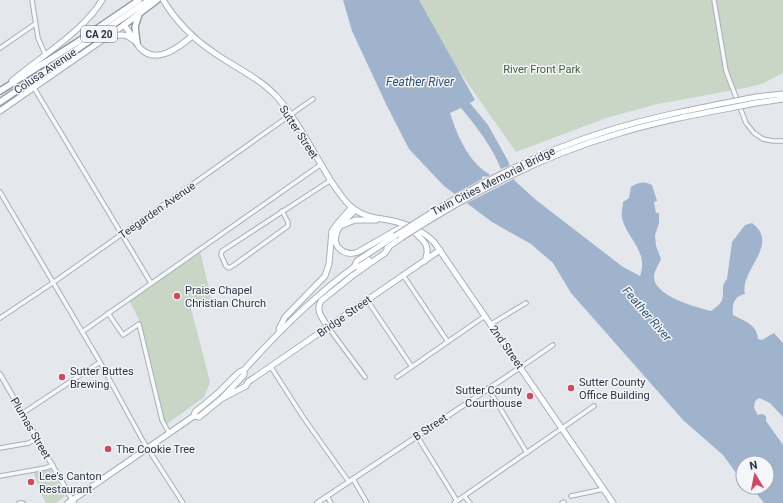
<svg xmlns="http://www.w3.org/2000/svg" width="783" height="503" viewBox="0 0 783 503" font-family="Roboto,sans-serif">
<rect width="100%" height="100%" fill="#e4e7ec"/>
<path fill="#c9d6c5" d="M414 0H783V73L764 83 750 87 658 104 606 118 516 152 431 31Z
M200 251 212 301 191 308 210 382 204 397 167 424 163 419 139 320 129 300Z
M49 467 65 496 56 503H46L39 490 33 470Z"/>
<path fill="#9fb4cc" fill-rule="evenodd" d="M343 0H419L475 100 470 103 488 125 508 161 515 181 536 200 623 267 640 276C649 251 627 239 622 218 621 213 623 207 623 202L629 198 631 187C639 182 644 181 652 185L657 201 654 202 656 213H659V223L655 235 656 246 661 259C659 264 654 271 654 277 654 296 696 307 711 311 714 309 719 305 721 302 726 294 719 288 727 279L732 242 745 225 752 223C781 245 739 270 745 294 733 296 732 306 733 315 744 321 757 324 758 339L762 340 774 333 783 343V417L770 403 759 398 755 401 754 408 758 415 762 414 766 416V421L783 445V503H764L756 493 749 487H767V463H743V482L742 481 723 455 683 420 571 293 553 263 531 244 492 222 444 186 409 149 387 106 352 31ZM461 108C477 127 494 149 503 174L497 178C471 168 458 138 450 113Z"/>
<path fill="#e4e7ec" d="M512 164 516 178 465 204 453 195 482 179V177L484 176 486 177 492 174 498 176 501 174 499 170Z"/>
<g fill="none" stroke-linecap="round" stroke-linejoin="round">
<g stroke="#a9aeb7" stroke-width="5.5">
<path id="minor" d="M32 0 38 38 45 54
M714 0 726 71 746 123 754 133 763 139 773 141H783
M0 48 35 24
M34 88 151 283
M0 192 100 362 143 441 183 503
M282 211 288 222V226L234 265 229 268 226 266 221 255 222 251 331 180
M403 275 448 342
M367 300 412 367
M108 313 123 335 139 324 162 420 169 433
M0 318 54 282 313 99
M491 324 526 303
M328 327 365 377
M82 332 320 165
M271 367 303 417 349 482
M521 367 553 345
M397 377 485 316
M488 388 527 453
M23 413 100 362
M417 436 457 501
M0 448 29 443 37 438
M0 476 45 468 53 465
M353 479 367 503
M327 496 331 503
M464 496 470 503
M571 496 604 489
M19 503H23
M454 503 594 406
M562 503 564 502"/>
</g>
<g stroke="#a9aeb7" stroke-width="6">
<path id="tertiary" d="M0 374 74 503
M317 503 521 367"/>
</g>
<g stroke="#a9aeb7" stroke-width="7">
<path id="secondary" d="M163 0C176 21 192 38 213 52 234 67 260 78 277 97 298 121 314 154 331 181 338 191 344 202 354 209 364 217 376 218 388 220 404 223 422 230 434 242L613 503
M107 39C117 35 124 32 133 40
M12 81C40 57 84 31 102 0
M756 97 783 94
M756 103 783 99
M0 111 124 25C130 32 134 41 140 48 156 65 178 48 191 37
M355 210C349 217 340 223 337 232 331 247 345 257 358 252L400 228
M343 225 355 220H376
M411 228C420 240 432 242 425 261
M387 248 401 238
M354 267 360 266 369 260
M328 327C323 319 315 311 321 301L352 276 385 253 389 247
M279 329 285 317 325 276 329 264 332 231 337 224 352 207
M221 399 246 386 248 382 440 250
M194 416 199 417 221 399 244 375V370
M68 503 194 416 195 412 217 394 239 372 244 370C278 332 313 297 354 267L357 261 395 236"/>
</g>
<g stroke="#8b94a3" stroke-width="8">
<path id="trunk" d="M124 25 157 0
M137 43 135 27 139 14
M0 91 76 43 139 0
M0 102 149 0"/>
</g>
<use href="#minor" stroke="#f7f8fa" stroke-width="3.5"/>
<use href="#tertiary" stroke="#f7f8fa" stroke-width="4"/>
<use href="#secondary" stroke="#fff" stroke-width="5"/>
<use href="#trunk" stroke="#fff" stroke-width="5.5"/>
<g stroke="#a9aeb7" stroke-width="7" stroke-linecap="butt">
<path id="secondary-bridge" d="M395 236C460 193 530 155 604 132 654 116 705 107 756 97
M401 238C467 195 541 156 617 134 663 120 709 112 756 103"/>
</g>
<use href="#secondary-bridge" stroke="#fff" stroke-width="5"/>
</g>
<g fill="#d1495b" stroke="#f4f6f9" stroke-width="1.5">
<circle cx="177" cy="296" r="4"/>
<circle cx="62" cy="377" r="4"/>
<circle cx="571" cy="388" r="4"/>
<circle cx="530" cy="396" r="4"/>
<circle cx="108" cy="449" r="4"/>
<circle cx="31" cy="482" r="4"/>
</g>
<g text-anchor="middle" stroke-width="3" stroke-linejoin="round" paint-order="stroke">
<rect fill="#f4f6f9" stroke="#676e7b" stroke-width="1" x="81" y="26" width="36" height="16" rx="3"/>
<g font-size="10" font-weight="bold" fill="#2b3445">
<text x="99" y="38">CA 20</text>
</g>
<g font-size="11" fill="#3f6138" stroke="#f4f6f9">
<text x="542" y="73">River Front Park</text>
</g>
<g font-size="11" fill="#2b3445" stroke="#f4f6f9">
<text transform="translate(45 71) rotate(-34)" y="4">Colusa Avenue</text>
<text transform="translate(299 132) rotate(57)" y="4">Sutter Street</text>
<text transform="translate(493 181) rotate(-27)" y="4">Twin Cities Memorial Bridge</text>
<text transform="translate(157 210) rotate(-35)" y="4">Teegarden Avenue</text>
<text transform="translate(344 316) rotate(-35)" y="4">Bridge Street</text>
<text transform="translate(507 347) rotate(55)" y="4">2nd Street</text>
<text transform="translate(430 427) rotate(-34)" y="4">B Street</text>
<text transform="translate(31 428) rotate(60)" y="4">Plumas Street</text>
</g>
<g font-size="11" fill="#2b3445" stroke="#f4f6f9" text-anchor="start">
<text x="185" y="294">Praise Chapel<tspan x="185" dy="13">Christian Church</tspan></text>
<text x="70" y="375">Sutter Buttes<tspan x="70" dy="13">Brewing</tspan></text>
<text x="579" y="386">Sutter County<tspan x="579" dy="13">Office Building</tspan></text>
<text x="522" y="394" text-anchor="end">Sutter County<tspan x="522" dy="13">Courthouse</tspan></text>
<text x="116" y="453">The Cookie Tree</text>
<text x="39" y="480">Lee's Canton<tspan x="39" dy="13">Restaurant</tspan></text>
</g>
<g font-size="12" font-style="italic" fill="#34527a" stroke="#f4f6f9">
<text x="420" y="86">Feather River</text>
<text transform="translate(647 314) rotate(49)" y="4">Feather River</text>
</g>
</g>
<g transform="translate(755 475) rotate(350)"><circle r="19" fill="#f4f6f9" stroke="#a4a8b1"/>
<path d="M0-3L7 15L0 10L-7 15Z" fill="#d1495b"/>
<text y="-6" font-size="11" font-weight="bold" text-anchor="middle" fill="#2b3445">N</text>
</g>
</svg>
